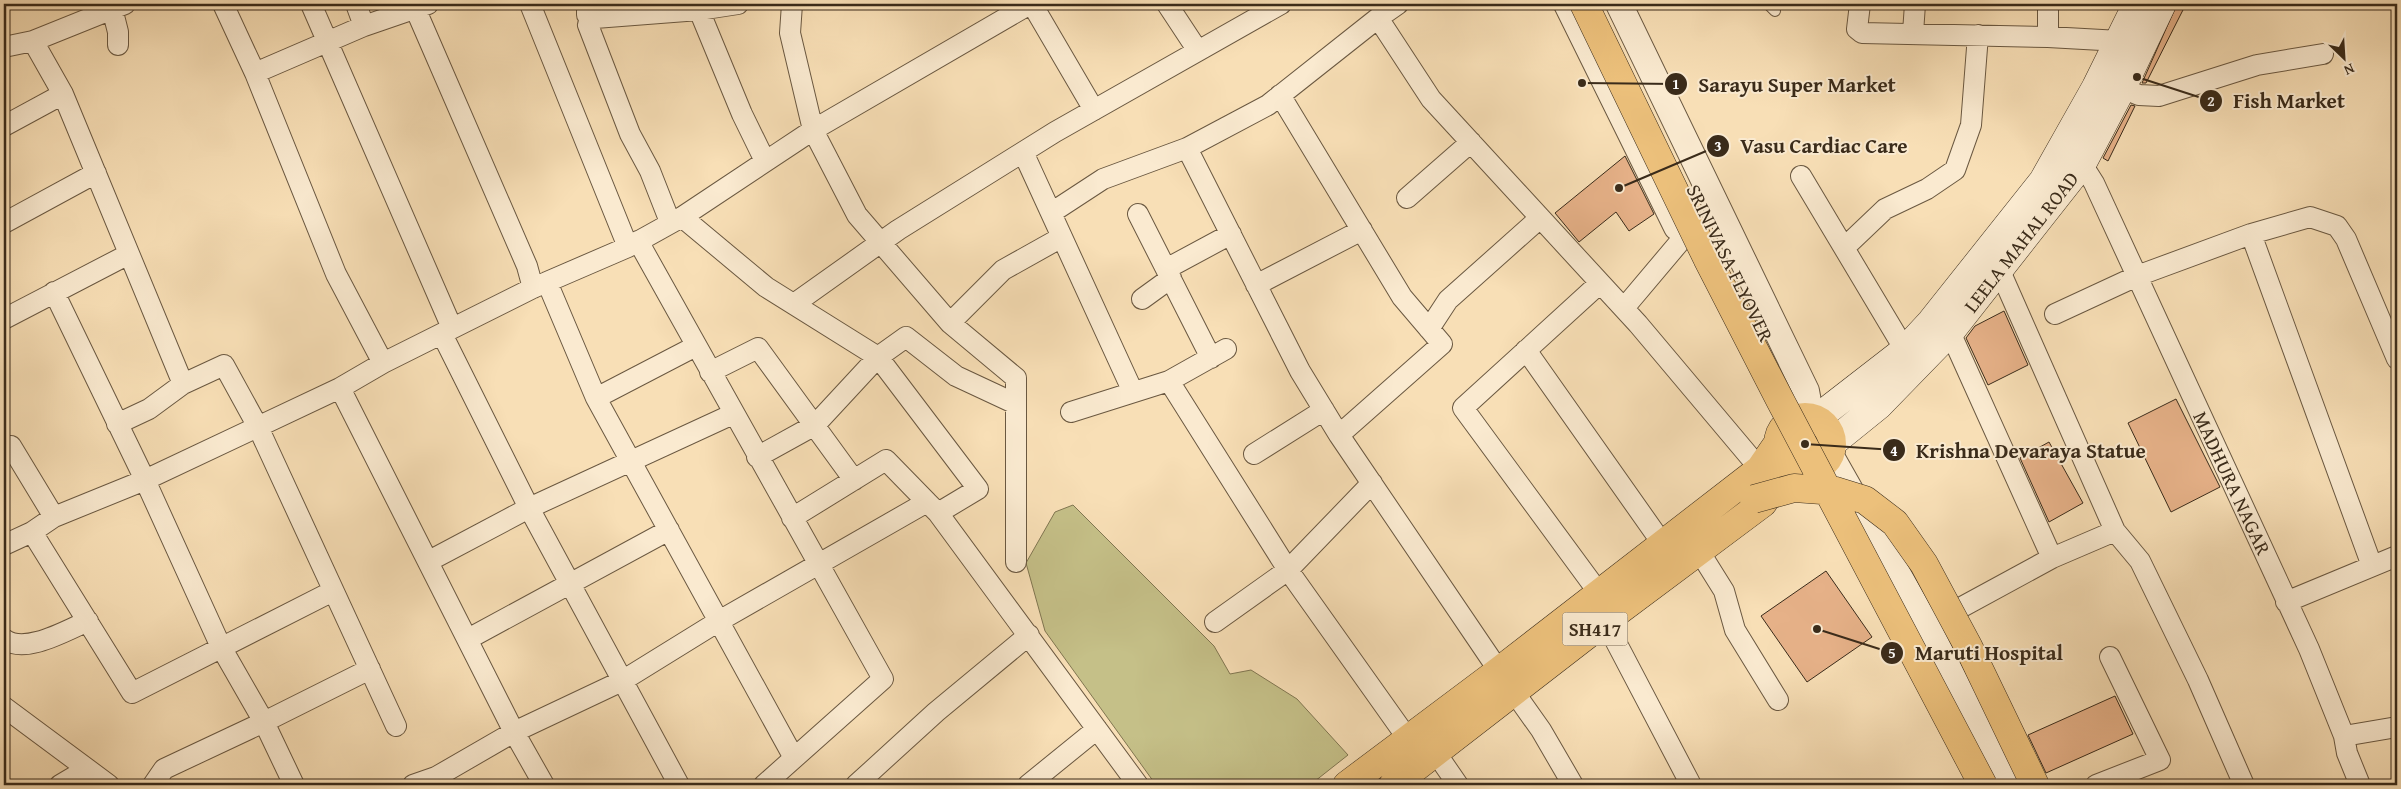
<svg xmlns="http://www.w3.org/2000/svg" width="2401" height="789" viewBox="0 0 2401 789" font-family="'Gentium Book Plus',serif">
<rect width="100%" height="100%" fill="#f8dfb6"/>
<filter id="stains"><feTurbulence type="fractalNoise" baseFrequency=".004" numOctaves="4"/><feColorMatrix values="0 0 0 0 .2 0 0 0 0 .09 0 0 0 0 .02 0 0 0 .5 -.17"/></filter>
<radialGradient id="worn" r=".72"><stop offset=".6" stop-color="#630" stop-opacity="0"/><stop offset="1" stop-color="#630" stop-opacity=".3"/></radialGradient>
<path fill="#c5c088" stroke="#807651" d="M1073 505 1214 646 1230 674 1251 670 1297 699 1348 755 1310 785H1156L1045 631 1026 563 1055 512Z"/>
<path fill="#e6b188" stroke="#3a2b1a" d="M2177 4H2186L2146 83H2142Z
M2131 105 2135 106 2108 161 2103 158Z
M1625 156 1654 214 1629 231 1616 212 1579 242 1555 213Z
M2004 311 2028 365 1988 385 1966 338 1975 326Z
M2176 399 2220 487 2171 512 2128 423Z
M2049 442 2083 503 2049 522 2020 458Z
M1826 571 1872 637 1807 682 1761 616Z
M2115 696 2133 734 2046 773 2028 735Z"/>
<g fill="none" stroke-linecap="round" stroke-linejoin="round">
<g stroke="#6a5841" stroke-width="12">
<path id="service" d="M1768 4 1775 11"/>
</g>
<g stroke="#6a5841" stroke-width="22">
<path id="minor" d="M111 4 118 32V45
M223 4 255 73
M311 4 452 328
M356 4 364 26
M530 4 628 247
M587 4V15L591 20
M792 4 790 33 813 130 857 215 950 323 1016 378V562
M1032 4 1094 110
M1167 4 1198 51
M1860 4 1857 29 1862 33 2048 37 2120 41
M415 8 527 266 533 288
M699 10 742 114 765 161
M1378 18 1431 99 1638 324 1760 469
M1913 33 1915 4
M2048 37V4
M33 41 125 4
M4 47 33 41 63 94 183 384
M2122 88 2139 95 2159 96 2257 65 2323 54
M1280 95 1402 297 1442 344 1339 435
M4 126 63 94
M1187 148 1300 371 1339 435 1499 671
M1023 152 1133 392
M2071 159 2082 164 2094 183 2309 649 2344 736 2397 727
M1801 176 1905 350
M1407 198 1471 142
M1051 213 1103 179 1187 148 1268 105 1378 18 1398 4
M1138 214 1211 358
M682 217 766 287 878 357 978 489 938 513
M670 222 650 171 630 134 588 25 595 18 699 10 738 4
M4 223 96 173
M2251 234 2372 566
M638 241 883 679 764 785
M1844 248 1885 209 1927 189 1955 170 1971 125 1978 35
M1166 269 1231 234
M2000 271 2115 531 2140 561 2198 680 2244 785
M547 282 596 398 696 346
M1256 285 1362 230
M54 292 145 480 221 647 264 722 294 785
M1142 299 1171 278
M794 304 898 230 1055 132 1281 4
M1624 308 1683 238
M2055 314 2137 276 2251 234 2310 217 2337 226 2346 239 2397 359
M4 319 129 254
M950 323 1003 270 1062 237
M1429 329 1448 300 1540 218
M1950 332 2052 558
M442 334 529 508 679 785
M1526 350 1662 543
M383 363 336 274 255 73 364 26 428 4
M710 372 758 348 854 480
M1169 381 1288 570 1408 739
M340 388 514 732 544 785
M596 398 794 758
M1071 412 1169 381 1226 349
M117 424 149 409 183 384 224 365 258 427 396 726
M11 446 54 517
M1254 454 1324 410
M757 457 815 425 878 357 906 337 956 376 1016 404
M792 518 886 460 927 502
M32 532 132 693 333 591
M4 545 32 532 54 517 145 480 340 388 383 363 533 288 628 247 682 217 813 130 1030 4
M1699 551 1724 591 1735 630 1778 700
M429 561 529 508 733 414
M1599 593 1463 408 1600 283
M2286 602 2397 556
M1938 620 2052 558 2115 531
M1605 621 1691 785
M1215 622 1288 570 1372 483
M4 639C25 655 67 630 88 621
M468 639 669 530
M1514 692 1541 730 1573 785
M4 707 109 785
M2344 736 2347 753 2360 785
M1436 753 1458 785
M60 785 87 769
M153 785 164 769 264 722 370 669
M413 785 436 777 514 732 622 681 719 621 927 502 938 513 1138 785
M856 785 936 712 1029 635
M1028 785 1097 729
M2096 785 2160 760 2110 657"/>
</g>
<g stroke="#6a5841" stroke-width="28">
<path id="tertiary" d="M1567 4 1677 227
M1619 4 1806 391 1811 418
M1830 455 1927 626 2007 785"/>
</g>
<g stroke="#3a2b1a" stroke-width="29">
<path id="secondary" d="M1816 419 1905 350 1931 322 2043 181 2096 87 2137 4
M1832 443 1879 405 1950 332 2082 164 2122 88 2162 4"/>
</g>
<g stroke="#3a2b1a" stroke-width="29">
<path id="primary" d="M1778 444a27 27 0 1 1 54 0a27 27 0 1 1-54 0Z
M1347 785 1499 671 1760 469 1778 443
M1393 785 1605 621 1763 503 1787 464"/>
</g>
<use href="#service" stroke="#faead0" stroke-width="10"/>
<use href="#minor" stroke="#faead0" stroke-width="20"/>
<use href="#tertiary" stroke="#faead0" stroke-width="26"/>
<use href="#secondary" stroke="#faead0" stroke-width="28"/>
<use href="#primary" stroke="#ecc07b" stroke-width="28"/>
<g stroke="#3a2b1a" stroke-width="29" stroke-linecap="butt">
<path id="primary-bridge" d="M1584 4 1707 258 1780 400 1983 785
M1754 499 1794 488 1836 491 1865 500 1895 523 1924 564 1968 646 2035 785"/>
</g>
<use href="#primary-bridge" stroke="#ecc07b" stroke-width="28"/>
</g>
<g text-anchor="middle" stroke-width="4" stroke-linejoin="round" paint-order="stroke">
<rect fill="#faead0" stroke="#746451" stroke-width="1" x="1562.5" y="612.5" width="65" height="33" rx="4"/>
<g font-size="19" font-weight="bold" fill="#3a2b1a">
<text x="1595" y="636">SH417</text>
</g>
<g font-size="20" fill="#3a2b1a" stroke="#faead0">
<text transform="translate(2021 242) rotate(-52)" y="7">LEELA MAHAL ROAD</text>
<text transform="translate(1730 263) rotate(64)" y="7">SRINIVASA FLYOVER</text>
<text transform="translate(2232 483) rotate(65)" y="7">MADHURA NAGAR</text>
</g>
</g>
<path fill="none" stroke="#3a2b1a" stroke-width="2" d="M1582 83L1676 84M2137 77L2211 101M1619 188L1718 146M1805 444L1894 450M1817 629L1892 653"/>
<g fill="#3a2b1a" stroke="#faead0" stroke-width="2">
<circle cx="1582" cy="83" r="5"/>
<circle cx="2137" cy="77" r="5"/>
<circle cx="1619" cy="188" r="5"/>
<circle cx="1805" cy="444" r="5"/>
<circle cx="1817" cy="629" r="5"/>
<circle cx="1676" cy="84" r="12"/>
<circle cx="2211" cy="101" r="12"/>
<circle cx="1718" cy="146" r="12"/>
<circle cx="1894" cy="450" r="12"/>
<circle cx="1892" cy="653" r="12"/>
</g>
<g font-size="15" text-anchor="middle" font-weight="bold" fill="#fff">
<text x="1676" y="89">1</text>
<text x="2211" y="106">2</text>
<text x="1718" y="151">3</text>
<text x="1894" y="456">4</text>
<text x="1892" y="658">5</text>
</g>
<g font-size="21" text-anchor="middle" font-weight="bold" fill="#3a2b1a" stroke="#faead0" stroke-width="4" stroke-linejoin="round" paint-order="stroke">
<text x="1797" y="92">Sarayu Super Market</text>
<text x="2289" y="108">Fish Market</text>
<text x="1824" y="153">Vasu Cardiac Care</text>
<text x="2031" y="458">Krishna Devaraya Statue</text>
<text x="1989" y="660">Maruti Hospital</text>
</g>
<rect width="2401" height="789" fill="none" stroke="#f8dfb6" stroke-width="20"/>
<rect x="5" y="5" width="2391" height="779" fill="none" stroke="#3a2b1a" stroke-width="2.5"/>
<rect x="10" y="10" width="2381" height="769" fill="none" stroke="#3a2b1a"/>
<g transform="translate(2344 58) rotate(155)" stroke="#faead0" stroke-width="4" paint-order="stroke">
<path d="M0-4L9 19L0 12L-9 19Z" fill="#3a2b1a"/>
<text y="-8" font-size="14" font-weight="bold" text-anchor="middle" fill="#3a2b1a">N</text>
</g>
<rect width="100%" height="100%" filter="url(#stains)"/>
<rect width="100%" height="100%" fill="url(#worn)"/>
</svg>
